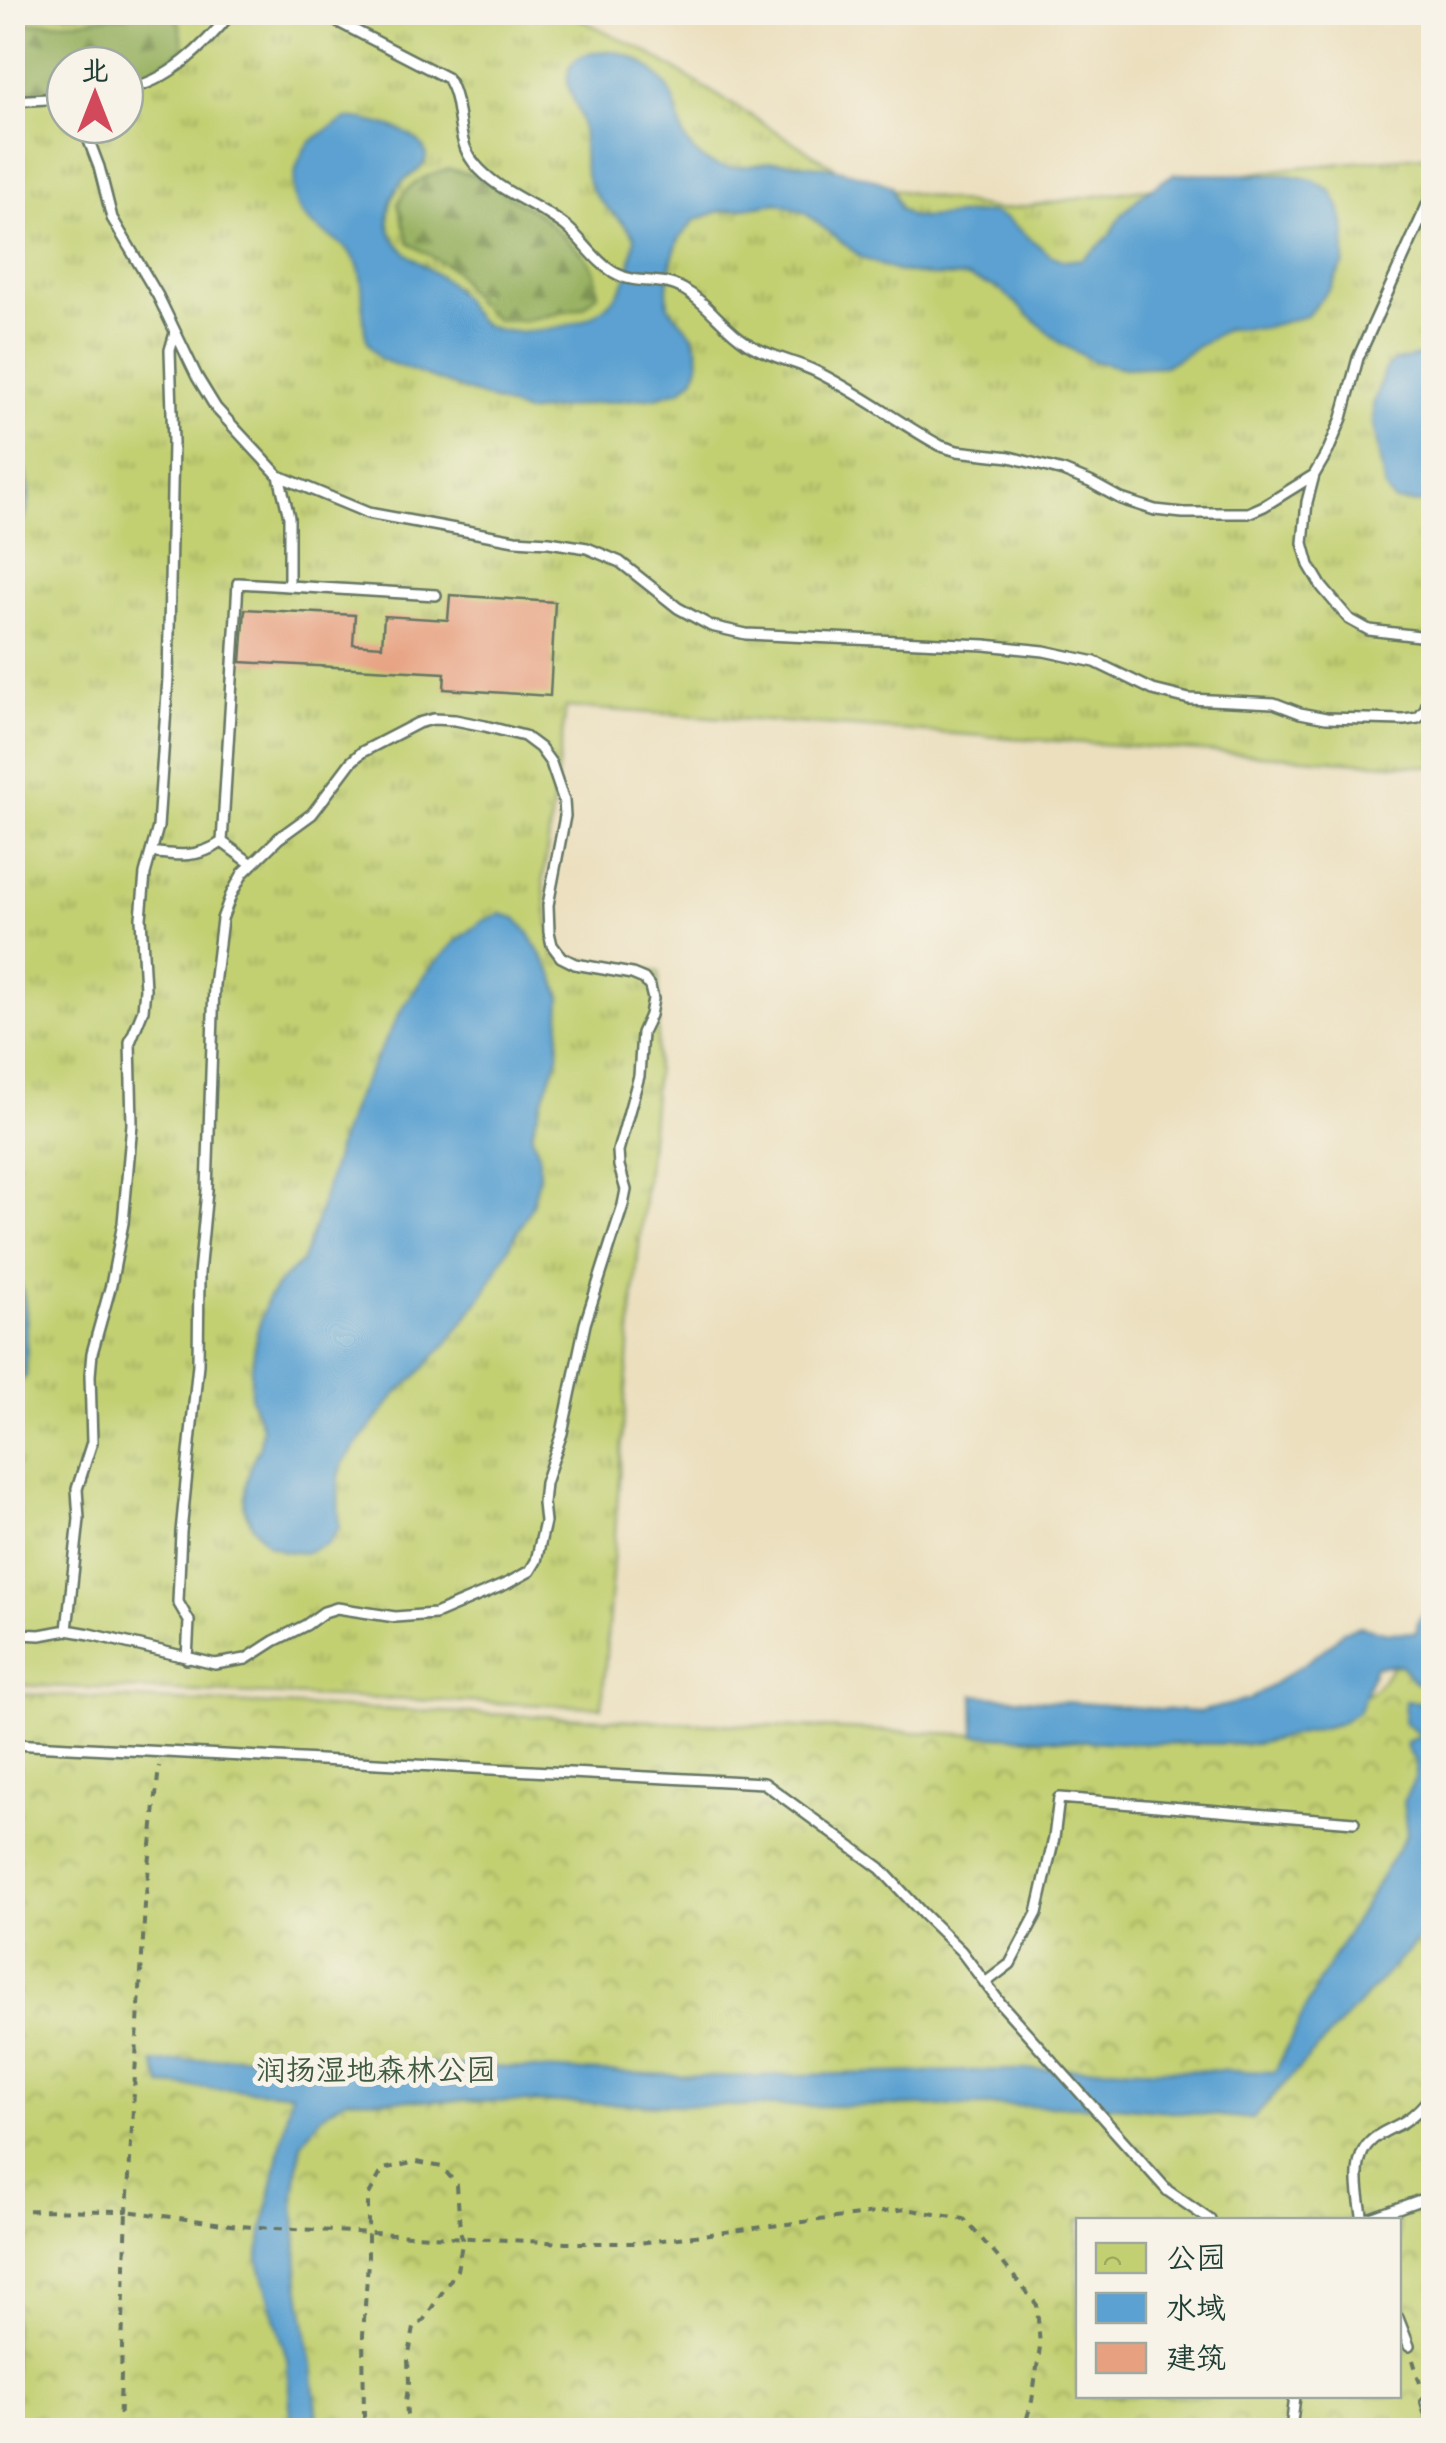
<svg xmlns="http://www.w3.org/2000/svg" width="1446" height="2443" viewBox="0 0 1446 2443" font-family="'Shantell Sans','LXGW WenKai TC',sans-serif">
<defs>
<pattern id="grass-tufts" width="24" height="20" patternUnits="userSpaceOnUse" patternTransform="scale(2.5)"><rect width="24" height="20" fill="#c3d072"/><path d="M3 7l-1-3M5 7V3M7 7l1-3M15 17l-1-3M17 17v-4M19 17l1-3" fill="none" stroke="#9eaa5e"/></pattern>
<pattern id="forest-firs" width="22" height="20" patternUnits="userSpaceOnUse" patternTransform="scale(2.5)"><rect width="22" height="20" fill="#9ab264"/><path d="M5 1l3.5 6h-7zM16 11l3.5 6h-7z" fill="#7d9253"/></pattern>
<pattern id="park-crowns" width="20" height="18" patternUnits="userSpaceOnUse" patternTransform="scale(2.5)"><rect width="20" height="18" fill="#c3d072"/><path d="M2 6a3 3 0 1 1 6 0M12 15a3 3 0 1 1 6 0" fill="none" stroke="#9eaa5e"/></pattern>
</defs>
<rect width="100%" height="100%" fill="#f7f3e8"/>
<filter id="ink" filterUnits="userSpaceOnUse"><feTurbulence type="fractalNoise" baseFrequency=".01" numOctaves="2"/><feDisplacementMap in="SourceGraphic" scale="20" xChannelSelector="R" yChannelSelector="G"/><feConvolveMatrix kernelMatrix="1 2 1 2 8 2 1 2 1" color-interpolation-filters="sRGB"/></filter>
<filter id="wash" filterUnits="userSpaceOnUse"><feTurbulence type="fractalNoise" baseFrequency=".0048" numOctaves="4" result="noise"/><feDisplacementMap in="SourceGraphic" scale="40" xChannelSelector="R" yChannelSelector="G"/><feGaussianBlur stdDeviation="2.25" result="paint"/><feColorMatrix in="noise" values="0 0 0 0 0 0 0 0 0 0 0 0 0 0 0 0 0 1.4 0 .05"/><feComposite in="paint" operator="in"/></filter>
<g filter="url(#wash)">
<rect width="100%" height="100%" fill="#ebdfbe"/>
<path fill="url(#grass-tufts)" stroke="#718653" stroke-width="2.5" fill-rule="evenodd" d="M13 13H567L647 52 860 183 999 210 1289 168 1433 155V767L566 707 543 880 554 956 659 972C659 1094 641 1214 630 1335 620 1459 612 1583 602 1707L13 1685ZM65 65H125V125H65Z"/>
<path fill="url(#forest-firs)" stroke="#5c784c" stroke-width="2.5" d="M129 13H167L179 21 184 49 134 82 125 83V65H65V87L13 92V24L81 21Z
M449 169 474 175 539 214 584 255 594 269 598 294 584 307 523 321 497 320 475 301 454 270 409 243 398 204C408 182 427 175 449 169Z
M12 362 23 385V420L13 434Z"/>
<path fill="url(#park-crowns)" stroke="#718653" stroke-width="2.5" fill-rule="evenodd" d="M1399 1659 1429 1679 1425 1717 1434 1726 1433 2430H13V1694L1194 1744 1322 1719 1375 1689ZM1078 2220H1398V2396H1078Z"/>
<path fill="#5ba1d1" stroke="#3d6f82" stroke-width="2.5" d="M592 52C599 52 609 51 616 52 642 57 669 80 676 106 683 131 680 142 703 159 727 176 752 163 778 162 788 162 799 164 809 165 835 167 866 176 891 186L900 209 909 216 925 218 990 212 1007 219 1050 255 1065 261 1082 259 1099 246 1111 233 1123 213 1144 193 1174 174 1289 175 1313 180 1331 191 1340 207 1346 233 1344 264 1330 288 1307 316 1262 328 1226 329 1165 366 1125 368 1093 361 1060 343 1000 289 967 277 931 276 896 271 862 258 805 213 778 203 717 212 695 220 679 239 671 262 667 288 668 306 692 334 698 349 699 364 695 377 681 390 656 397 595 403 526 413 380 359C375 353 370 347 367 340 359 317 368 278 354 258 341 237 310 231 298 208 289 191 295 166 304 150 310 140 324 132 334 126 336 125 344 120 347 119 359 117 395 127 406 133 419 140 434 154 421 167 416 173 409 176 403 181 391 193 386 213 390 230 396 251 428 268 445 280 460 290 466 309 479 321 503 341 571 330 595 314 628 292 629 274 635 237 623 219 602 207 593 191 577 164 587 141 580 115 575 100 564 87 569 70 573 58 582 56 592 52Z
M1433 352V503L1395 502 1385 489 1373 422V405L1384 371 1393 362Z
M13 457 16 458C29 473 32 494 26 513 25 519 21 523 20 529 17 541 19 549 13 561Z
M501 914 516 918 528 932 555 978 561 997 558 1057 534 1124 532 1136 539 1153V1178L532 1205 483 1295 448 1342 416 1377 399 1391 343 1463 338 1481 339 1528 329 1543 304 1553 283 1551 267 1544 252 1525 244 1507 246 1484 252 1462 260 1445 262 1427 251 1398V1372L257 1332 267 1300 280 1281 301 1263 319 1213 340 1139 355 1099 402 1009 427 972 455 942 484 920Z
M12 1269C31 1289 26 1348 26 1376L19 1383 13 1384Z
M1433 1522V1683H1415L1401 1665 1375 1666 1359 1711 1338 1724 1256 1744 1125 1743 975 1735 974 1695 1198 1712 1249 1700 1311 1659 1331 1644 1343 1631 1360 1626 1388 1633 1417 1632V1623L1431 1600 1425 1595 1427 1581 1426 1569Z
M1405 1701 1433 1703V1924L1252 2119 1116 2106H739L346 2099 321 2116 301 2144 294 2197 299 2284 312 2364 319 2430H290L291 2419 287 2359 258 2258 291 2093 162 2085 153 2063 246 2056 714 2077 1099 2068 1275 2072 1319 1981 1407 1834 1403 1802 1416 1776V1762L1408 1751 1406 1742 1422 1736 1404 1723Z"/>
<g id="blocks">
<path fill="#e7a080" d="M450 595 555 602 550 696 444 689 445 673 241 662 245 609 355 615 353 644 382 646 384 616 448 620Z"/>
</g>
</g>
<g filter="url(#ink)">
<use href="#blocks" fill-opacity="0" stroke="#667664" stroke-width="2.5"/>
<g fill="none" stroke-linecap="round" stroke-linejoin="round">
<g stroke="#667664" stroke-width="14">
<path id="lane" d="M319 12 447 78C464 104 454 139 474 163 498 193 539 204 568 228 584 242 597 264 617 274 637 285 664 277 683 289 708 303 723 328 747 343 768 357 795 361 817 372 860 393 899 423 941 446L957 451 1010 457 1063 471 1090 482 1121 499 1155 510 1183 513H1248L1264 506 1314 475
M125 89C168 83 205 45 232 12
M12 101 65 98
M83 125 99 167 112 218 158 296 197 377 216 408 279 476 368 513 515 540 549 542 587 548 620 562 678 608 711 626 746 634 985 645 1044 651 1095 662 1153 690 1189 699 1274 703 1300 713 1326 718 1404 720 1418 718 1425 710 1434 681
M1434 190 1358 358 1342 418 1328 451 1314 475 1307 502 1303 543 1309 565 1322 587 1349 619 1369 630 1419 636 1431 642 1434 656
M289 586 436 595
M222 842 252 864
M151 852C178 856 199 858 222 842L238 583 289 586V517L279 476
M67 1630 79 1519 77 1489 92 1442 90 1375 92 1353 111 1285 123 1223 132 1124 130 1042 143 1010 145 989 141 918 145 874 158 827 168 678 173 443 170 350 175 333
M12 1631 20 1634 40 1635 67 1630 90 1634 215 1664 246 1659 274 1641 306 1625 324 1612 337 1608 395 1617 435 1614 508 1583 530 1571 536 1561 545 1522 543 1503 545 1483 562 1433 585 1324 623 1205 626 1190 619 1166 618 1151 639 1076 642 1033 650 1015 653 999 650 987 644 979 632 974 575 964 561 957 552 945 549 932 548 905 565 816 564 801 551 763 540 748 524 736 485 726 455 720 433 719 418 723 362 752 351 762 312 814 279 838 243 873 231 895 222 919 214 985 207 1191 199 1274 198 1364 181 1532 178 1602 189 1621 187 1659
M12 1744 764 1783 880 1868 923 1914 961 1951 1001 2004 1168 2191 1210 2220
M985 1983 1010 1964 1037 1913 1054 1838 1059 1798 1354 1822
M1363 2220C1359 2197 1351 2160 1370 2142 1379 2132 1394 2128 1405 2121 1417 2113 1426 2103 1434 2092
M1365 2220 1434 2195
M1398 2318 1409 2346
M1426 2402 1431 2417 1434 2416
M1291 2430 1295 2396"/>
</g>
<path stroke="#667664" stroke-width="4" stroke-dasharray="8 8" stroke-linecap="butt" d="M12 2210 127 2211 145 1905 159 1766
M1413 2360 1422 2390
M119 2430 127 2211 238 2226 566 2243H638L906 2209 964 2219 1003 2263 1037 2305 1040 2347 1032 2401 1024 2428 1009 2430
M375 2430 364 2417 363 2335 368 2261V2196L383 2169 417 2162 442 2167 457 2185 460 2231 463 2239 457 2270 423 2321 414 2328 408 2360 409 2382 406 2401 408 2429
M389 2430 530 2427 568 2430"/>
<use href="#lane" stroke="#fff" stroke-width="9"/>
</g>
</g>
<g text-anchor="middle" stroke-width="10" stroke-linejoin="round" paint-order="stroke">
<g font-size="30" fill="#405a40" stroke="#f7f3e8">
<text x="376" y="2080">润扬湿地森林公园</text>
</g>
</g>
<rect width="1446" height="2443" fill="none" stroke="#f7f3e8" stroke-width="50"/>
<rect x="1076" y="2218" width="325" height="180" fill="#f7f3e8" stroke="#a1aaa0" stroke-width="2.5"/>
<rect x="1096" y="2243" width="50" height="30" fill="url(#park-crowns)" stroke="#a1aaa0" stroke-width="2.5"/>
<text x="1166" y="2268" font-size="30" fill="#1f3d34">公园</text>
<rect x="1096" y="2293" width="50" height="30" fill="#5ba1d1" stroke="#a1aaa0" stroke-width="2.5"/>
<text x="1166" y="2318" font-size="30" fill="#1f3d34">水域</text>
<rect x="1096" y="2343" width="50" height="30" fill="#e7a080" stroke="#a1aaa0" stroke-width="2.5"/>
<text x="1166" y="2368" font-size="30" fill="#1f3d34">建筑</text>
<g transform="translate(95 95)"><circle r="48" fill="#f7f3e8" stroke="#a1aaa0" stroke-width="2.5"/>
<path d="M0-8L18 38L0 25L-18 38Z" fill="#d1495b"/>
<text y="-15" font-size="28" font-weight="bold" text-anchor="middle" fill="#1f3d34">北</text>
</g>
</svg>
